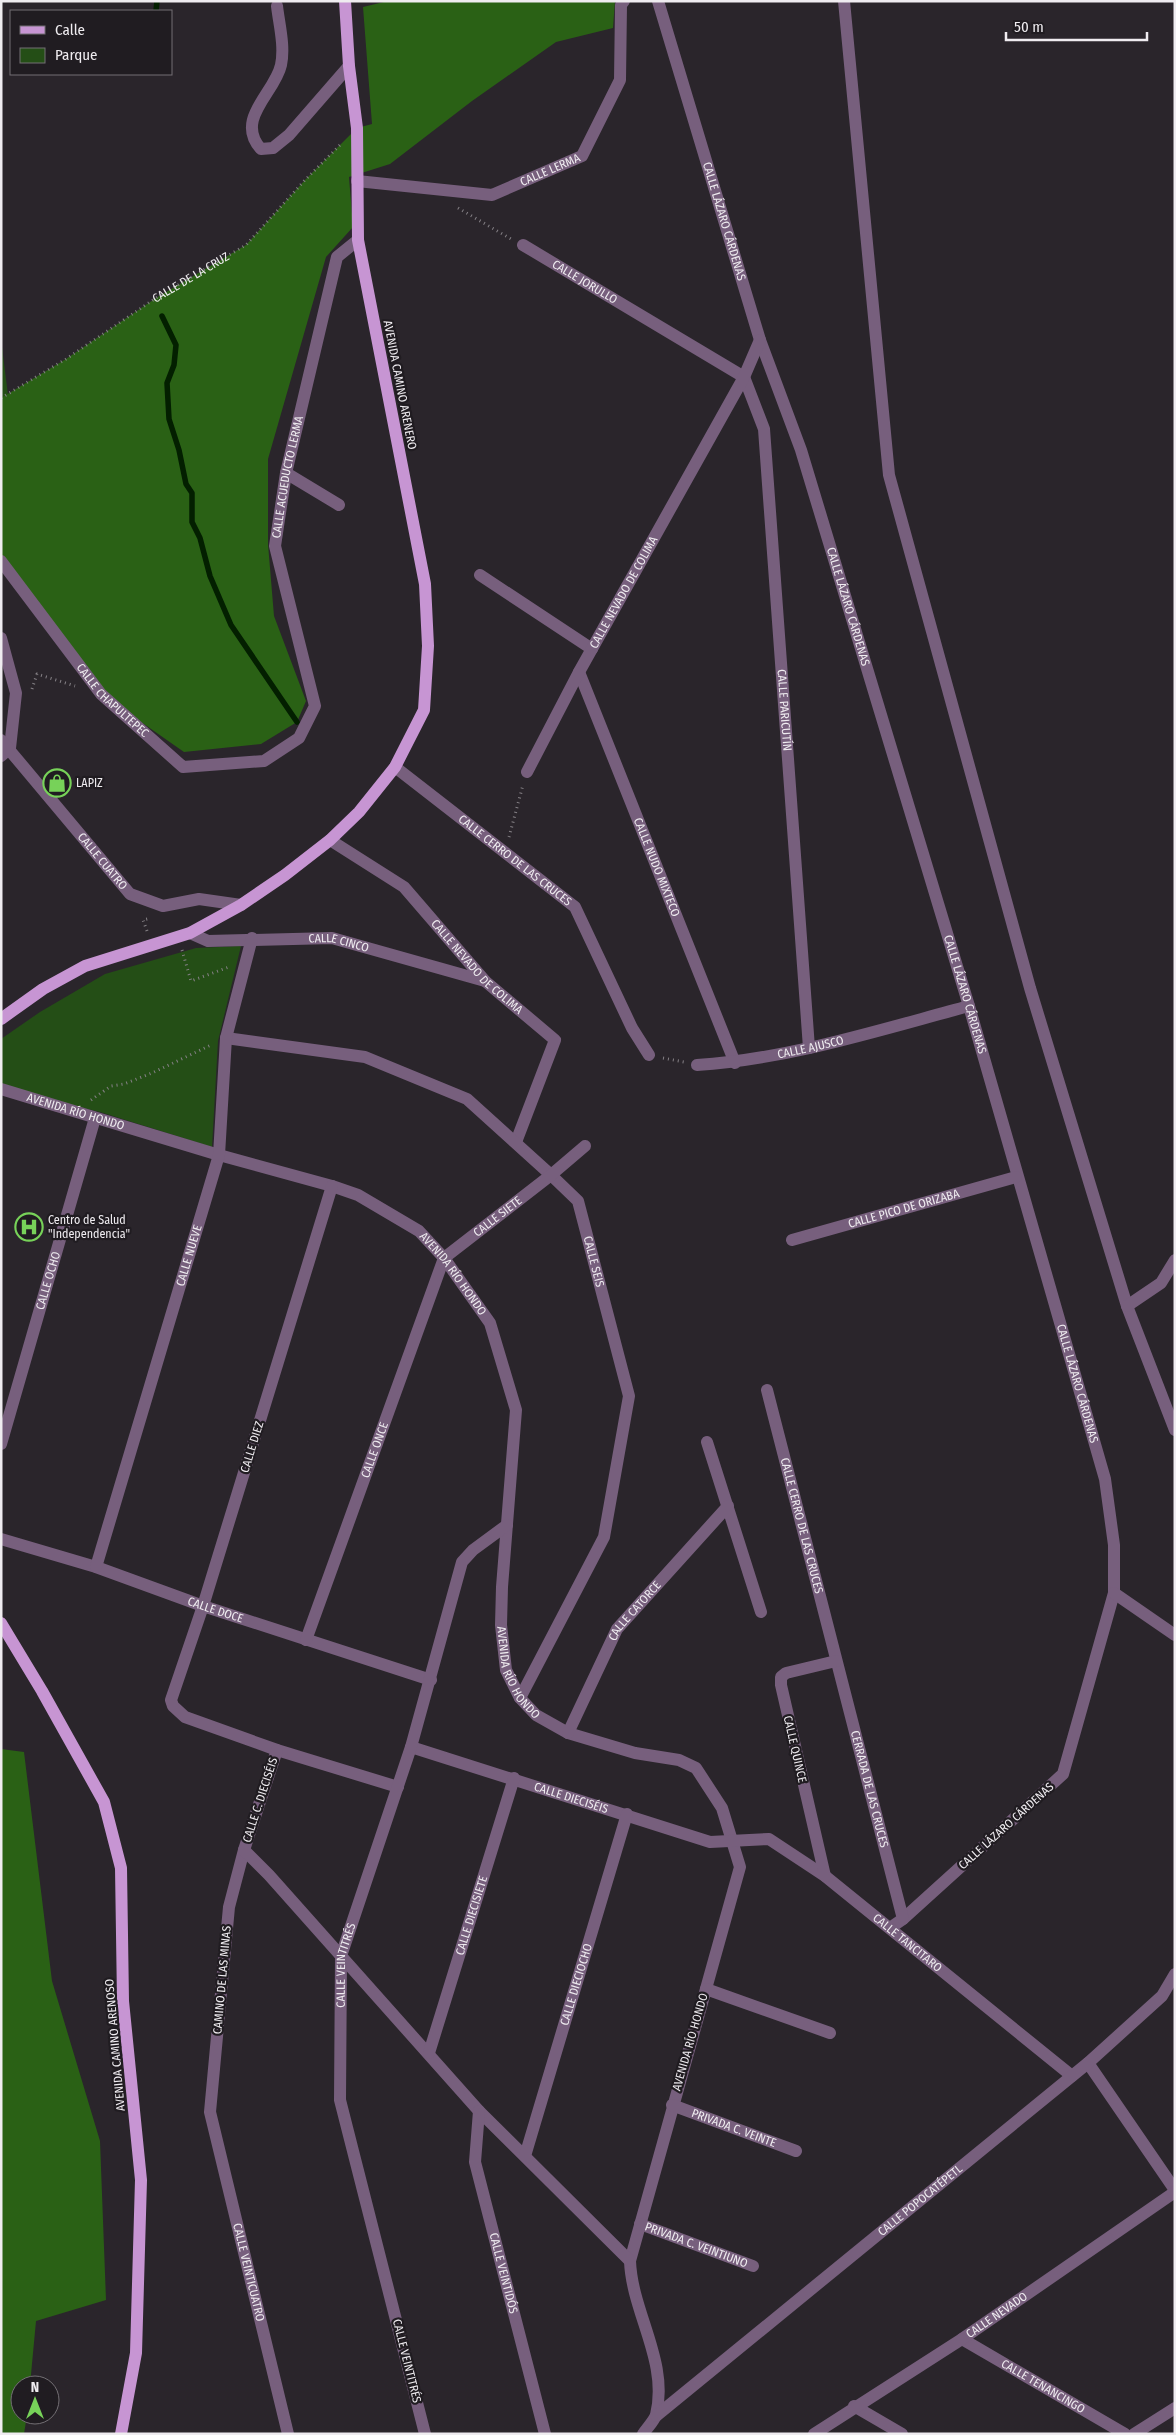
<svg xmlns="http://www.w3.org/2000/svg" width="1176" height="2435" viewBox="0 0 1176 2435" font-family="'Fira Sans Condensed',sans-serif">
<rect width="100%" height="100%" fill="#2a252b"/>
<path fill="#244e16" d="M1 339 8 395 1 398Z
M241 946 218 1041 212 1147 100 1112 1 1088V1039L40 1012 105 974 196 948Z"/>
<path fill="#2a6115" d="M388 1H615L613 28 556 42 472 101 390 164 349 177 353 227 326 257 268 459V544L274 616 306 701 297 722 261 744 184 752 101 694 1 561V398L66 359 156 298 246 245 305 180 357 128 372 124 363 7Z
M1 1749 24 1752 52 1981 100 2141 106 2300 36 2321 30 2385H20V2415H27L24 2434H1Z"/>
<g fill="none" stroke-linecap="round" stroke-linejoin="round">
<path stroke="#031f00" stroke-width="5.5" d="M156 11 157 1
M162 316 176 345 174 365 167 383 169 419 179 450 186 484 192 493V522L200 538 210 576 231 625 297 722"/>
<g stroke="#858186" stroke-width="3" stroke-dasharray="1 4" stroke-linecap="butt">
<path d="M458 208 511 239"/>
<path id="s1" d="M1 398 66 359 156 298 246 245 305 180 341 144"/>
<path d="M32 689 37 674 75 686"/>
<path d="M509 837 523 785"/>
<path d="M147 931 143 920 151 918"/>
<path d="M182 950 191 981 229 967"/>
<path d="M663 1058 684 1062"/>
<path d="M91 1100 111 1086 124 1084 152 1073 211 1045"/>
</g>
<g stroke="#775f7d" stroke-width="12">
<path id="s2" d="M658 1 760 340 801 450 969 1006 1105 1479 1114 1545V1593L1063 1774 903 1919 890 1928"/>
<path d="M844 1 889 475 1030 988 1127 1306 1175 1430"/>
<path d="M277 6C279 24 285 46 281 65 275 93 234 119 261 149L273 148 289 135 349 66"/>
<path id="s3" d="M357 181 492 195 582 156 620 80 621 5 624 1"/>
<path id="s4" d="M523 245 744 377 764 429 809 1048"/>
<path d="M286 473 339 505"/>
<path id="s5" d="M1 561 101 694 183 767 264 761 299 738 315 706 275 546 286 473 337 257 358 240"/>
<path d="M480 575 592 649"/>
<path d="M1 638 16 693 10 748 1 756"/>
<path id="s6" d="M579 672 735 1063"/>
<path id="s7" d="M1 740 130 894 163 906 199 899 241 905"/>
<path id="s8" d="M395 767 575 907 632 1028 649 1055"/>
<path id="s9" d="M527 772 579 672 744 377 760 340"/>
<path id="s10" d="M330 840 404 887 485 981 555 1040 516 1142"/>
<path id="s11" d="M190 933 208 941 332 938 485 981"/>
<path id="s12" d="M226 1038 365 1057 467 1099 551 1175 578 1201 629 1396 604 1537 520 1698"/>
<path id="s13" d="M697 1065C789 1059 879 1030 969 1006"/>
<path id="s14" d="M1 1089 219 1155 332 1186 358 1195 419 1231 444 1258 490 1323 516 1410 502 1587 501 1625 506 1670 520 1698 536 1715 568 1733 635 1753 679 1760 696 1768 722 1808 740 1867 630 2261C632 2313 669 2361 656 2415 654 2421 647 2428 643 2434"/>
<path d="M332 1186 203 1606 171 1700 173 1706 185 1717 277 1750 398 1787"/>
<path id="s15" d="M792 1240 1016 1177"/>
<path d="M1127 1306 1161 1283 1175 1260"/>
<path id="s16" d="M767 1390 903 1919"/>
<path d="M707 1442 761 1612"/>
<path id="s17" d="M1 1444 95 1118"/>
<path id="s18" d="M1 1539 96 1567 203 1606 431 1680"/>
<path id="s19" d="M96 1567 219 1155 226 1038 252 938"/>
<path d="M1114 1593 1175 1635"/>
<path id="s20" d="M306 1640 444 1258 551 1175 585 1146"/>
<path id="s21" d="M568 1733 617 1629 728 1506"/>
<path id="s22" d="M411 1747 710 1842 769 1839 825 1876 1072 2076"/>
<path id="s23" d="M277 1750 244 1850 229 1907 210 2112 288 2434"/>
<path d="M244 1850 269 1875 479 2111 630 2261"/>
<path d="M825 1876 781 1685V1677L786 1673 836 1661"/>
<path d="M706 1989 830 2033"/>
<path id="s24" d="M429 2053 514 1778"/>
<path d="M1088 2063 1175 2190"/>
<path id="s25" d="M672 2105 796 2151"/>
<path id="s26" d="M479 2111 475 2162 545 2434"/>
<path id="s27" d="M525 2156 627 1814"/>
<path id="s28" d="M640 2224 753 2266"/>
<path id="s29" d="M962 2339 1125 2434"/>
<path d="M854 2406 902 2434"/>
<path id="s30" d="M656 2416 1088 2063 1162 1996 1175 1974"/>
<path id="s31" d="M425 2434 340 2100 341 1956 411 1747 462 1562 473 1550 507 1525"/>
<path id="s32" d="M814 2434 962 2339 1175 2192"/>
<path d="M1134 2434 1175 2408"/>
</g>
<path stroke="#c795d3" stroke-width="12" d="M1 1019 43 989 85 966 190 933 241 905 285 875 330 840 359 812 395 767 424 710 428 646 425 584 358 240 357 128 349 66 345 1
M1 1623 42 1691 104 1802 121 1868 123 2001 141 2180 136 2353 121 2434"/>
</g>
<defs>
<g id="shop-ring" transform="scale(1.4375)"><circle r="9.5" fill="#201c21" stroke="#77d259" stroke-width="1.5"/><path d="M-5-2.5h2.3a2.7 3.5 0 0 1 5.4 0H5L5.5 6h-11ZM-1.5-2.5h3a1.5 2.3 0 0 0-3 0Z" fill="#77d259"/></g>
<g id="hospital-ring" transform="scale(1.4375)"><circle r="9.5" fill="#201c21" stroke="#77d259" stroke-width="1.5"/><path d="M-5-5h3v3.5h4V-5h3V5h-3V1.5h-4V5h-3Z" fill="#77d259"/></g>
</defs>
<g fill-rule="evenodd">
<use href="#shop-ring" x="57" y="783"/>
<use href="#hospital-ring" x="29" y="1227"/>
</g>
<g text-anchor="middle" stroke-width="4.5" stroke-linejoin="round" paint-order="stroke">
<g font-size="12" fill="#efecf0" stroke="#201c21">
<text dy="4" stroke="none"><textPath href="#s3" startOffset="199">CALLE LERMA</textPath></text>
<text dy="4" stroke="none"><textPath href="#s2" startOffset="230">CALLE LÁZARO CÁRDENAS</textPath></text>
<text dy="4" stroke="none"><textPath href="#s1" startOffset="225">CALLE DE LA CRUZ</textPath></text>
<text dy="4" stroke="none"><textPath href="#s4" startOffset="72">CALLE JORULLO</textPath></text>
<text transform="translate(400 385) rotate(79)" y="4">AVENIDA CAMINO ARENERO</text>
<text dy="4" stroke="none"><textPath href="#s5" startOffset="670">CALLE ACUEDUCTO LERMA</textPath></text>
<text dy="4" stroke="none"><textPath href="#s9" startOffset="204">CALLE NEVADO DE COLIMA</textPath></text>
<text dy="4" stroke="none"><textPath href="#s2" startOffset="635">CALLE LÁZARO CÁRDENAS</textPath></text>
<text dy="4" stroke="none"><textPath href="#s5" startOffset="179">CALLE CHAPULTEPEC</textPath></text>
<text dy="4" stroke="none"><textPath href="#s4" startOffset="595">CALLE PARICUTÍN</textPath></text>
<text dy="4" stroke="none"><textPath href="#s7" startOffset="158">CALLE CUATRO</textPath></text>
<text dy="4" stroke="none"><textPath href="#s8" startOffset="152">CALLE CERRO DE LAS CRUCES</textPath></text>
<text dy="4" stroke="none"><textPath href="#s6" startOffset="210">CALLE NUDO MIXTECO</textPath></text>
<text dy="4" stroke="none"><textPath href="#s11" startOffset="151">CALLE CINCO</textPath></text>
<text dy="4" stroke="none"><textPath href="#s10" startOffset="196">CALLE NEVADO DE COLIMA</textPath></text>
<text dy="4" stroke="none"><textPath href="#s2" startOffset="1040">CALLE LÁZARO CÁRDENAS</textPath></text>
<text dy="4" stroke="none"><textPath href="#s13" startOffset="115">CALLE AJUSCO</textPath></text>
<text dy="4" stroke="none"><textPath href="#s14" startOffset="78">AVENIDA RÍO HONDO</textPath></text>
<text dy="4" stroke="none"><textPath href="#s15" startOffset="116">CALLE PICO DE ORIZABA</textPath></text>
<text dy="4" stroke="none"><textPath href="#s20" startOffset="474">CALLE SIETE</textPath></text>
<text dy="4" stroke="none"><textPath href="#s19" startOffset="325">CALLE NUEVE</textPath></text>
<text dy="4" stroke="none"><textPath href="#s12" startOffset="464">CALLE SEIS</textPath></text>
<text dy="4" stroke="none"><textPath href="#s14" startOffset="498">AVENIDA RÍO HONDO</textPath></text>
<text dy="4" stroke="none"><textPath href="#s17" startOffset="170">CALLE OCHO</textPath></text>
<text dy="4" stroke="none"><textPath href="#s2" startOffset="1445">CALLE LÁZARO CÁRDENAS</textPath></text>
<text transform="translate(252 1447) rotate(-73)" y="4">CALLE DIEZ</text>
<text dy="4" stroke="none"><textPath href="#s20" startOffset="202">CALLE ONCE</textPath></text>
<text dy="4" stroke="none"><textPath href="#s16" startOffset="140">CALLE CERRO DE LAS CRUCES</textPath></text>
<text dy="4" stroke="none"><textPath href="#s18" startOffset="226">CALLE DOCE</textPath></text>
<text dy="4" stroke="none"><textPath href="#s21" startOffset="140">CALLE CATORCE</textPath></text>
<text dy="4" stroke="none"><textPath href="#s14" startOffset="918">AVENIDA RÍO HONDO</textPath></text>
<text transform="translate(795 1749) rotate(77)" y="4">CALLE QUINCE</text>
<text dy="4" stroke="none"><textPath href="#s16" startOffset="412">CERRADA DE LAS CRUCES</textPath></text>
<text dy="4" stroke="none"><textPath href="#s22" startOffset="168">CALLE DIECISÉIS</textPath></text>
<text transform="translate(260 1800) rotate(-72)" y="4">CALLE C. DIECISÉIS</text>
<text transform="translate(1006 1826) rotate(-42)" y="4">CALLE LÁZARO CÁRDENAS</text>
<text dy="4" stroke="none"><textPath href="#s24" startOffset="144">CALLE DIECISIETE</textPath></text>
<text dy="4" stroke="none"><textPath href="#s22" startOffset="546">CALLE TANCITARO</textPath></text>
<text dy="4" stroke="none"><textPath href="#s31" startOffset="480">CALLE VEINTITRÉS</textPath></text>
<text transform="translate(222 1980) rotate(-85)" y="4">CAMINO DE LAS MINAS</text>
<text dy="4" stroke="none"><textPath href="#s27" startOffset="179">CALLE DIECIOCHO</textPath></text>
<text transform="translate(690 2042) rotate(-74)" y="4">AVENIDA RÍO HONDO</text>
<text transform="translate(115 2045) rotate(-95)" y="4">AVENIDA CAMINO ARENOSO</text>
<text dy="4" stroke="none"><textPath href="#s25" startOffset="66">PRIVADA C. VEINTE</textPath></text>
<text dy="4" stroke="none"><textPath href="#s30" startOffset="341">CALLE POPOCATÉPETL</textPath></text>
<text dy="4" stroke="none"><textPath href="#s28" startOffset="60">PRIVADA C. VEINTIUNO</textPath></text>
<text dy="4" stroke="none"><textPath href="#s23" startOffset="535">CALLE VEINTICUATRO</textPath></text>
<text dy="4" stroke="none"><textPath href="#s26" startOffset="166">CALLE VEINTIDÓS</textPath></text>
<text dy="4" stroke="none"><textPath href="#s32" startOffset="218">CALLE NEVADO</textPath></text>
<text transform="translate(407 2361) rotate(76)" y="4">CALLE VEINTITRÉS</text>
<text dy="4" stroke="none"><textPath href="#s29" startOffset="94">CALLE TENANCINGO</textPath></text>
</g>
<g font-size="12" fill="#efecf0" stroke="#201c21" text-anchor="start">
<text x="76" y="787">LAPIZ</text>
<text x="48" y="1224">Centro de Salud<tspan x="48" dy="14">"Independencia"</tspan></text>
</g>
</g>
<rect width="1176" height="2435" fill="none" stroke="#efecf0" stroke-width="5"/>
<rect x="10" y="10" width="162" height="65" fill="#201c21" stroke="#736f74"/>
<rect x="20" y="26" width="25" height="8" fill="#c795d3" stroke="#736f74"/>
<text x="55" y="35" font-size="15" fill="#efecf0">Calle</text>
<rect x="20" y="48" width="25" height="15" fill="#244e16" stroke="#736f74"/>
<text x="55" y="60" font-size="15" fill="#efecf0">Parque</text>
<g transform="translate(35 2400)"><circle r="24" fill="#201c21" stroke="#736f74"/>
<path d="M0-4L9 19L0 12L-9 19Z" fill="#77d259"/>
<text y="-8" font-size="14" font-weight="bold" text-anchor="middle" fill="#efecf0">N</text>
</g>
<path d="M1006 32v8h141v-8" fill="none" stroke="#efecf0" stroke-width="2.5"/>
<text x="1014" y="32" font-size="15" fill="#efecf0" stroke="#201c21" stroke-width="4" paint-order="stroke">50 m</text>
</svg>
